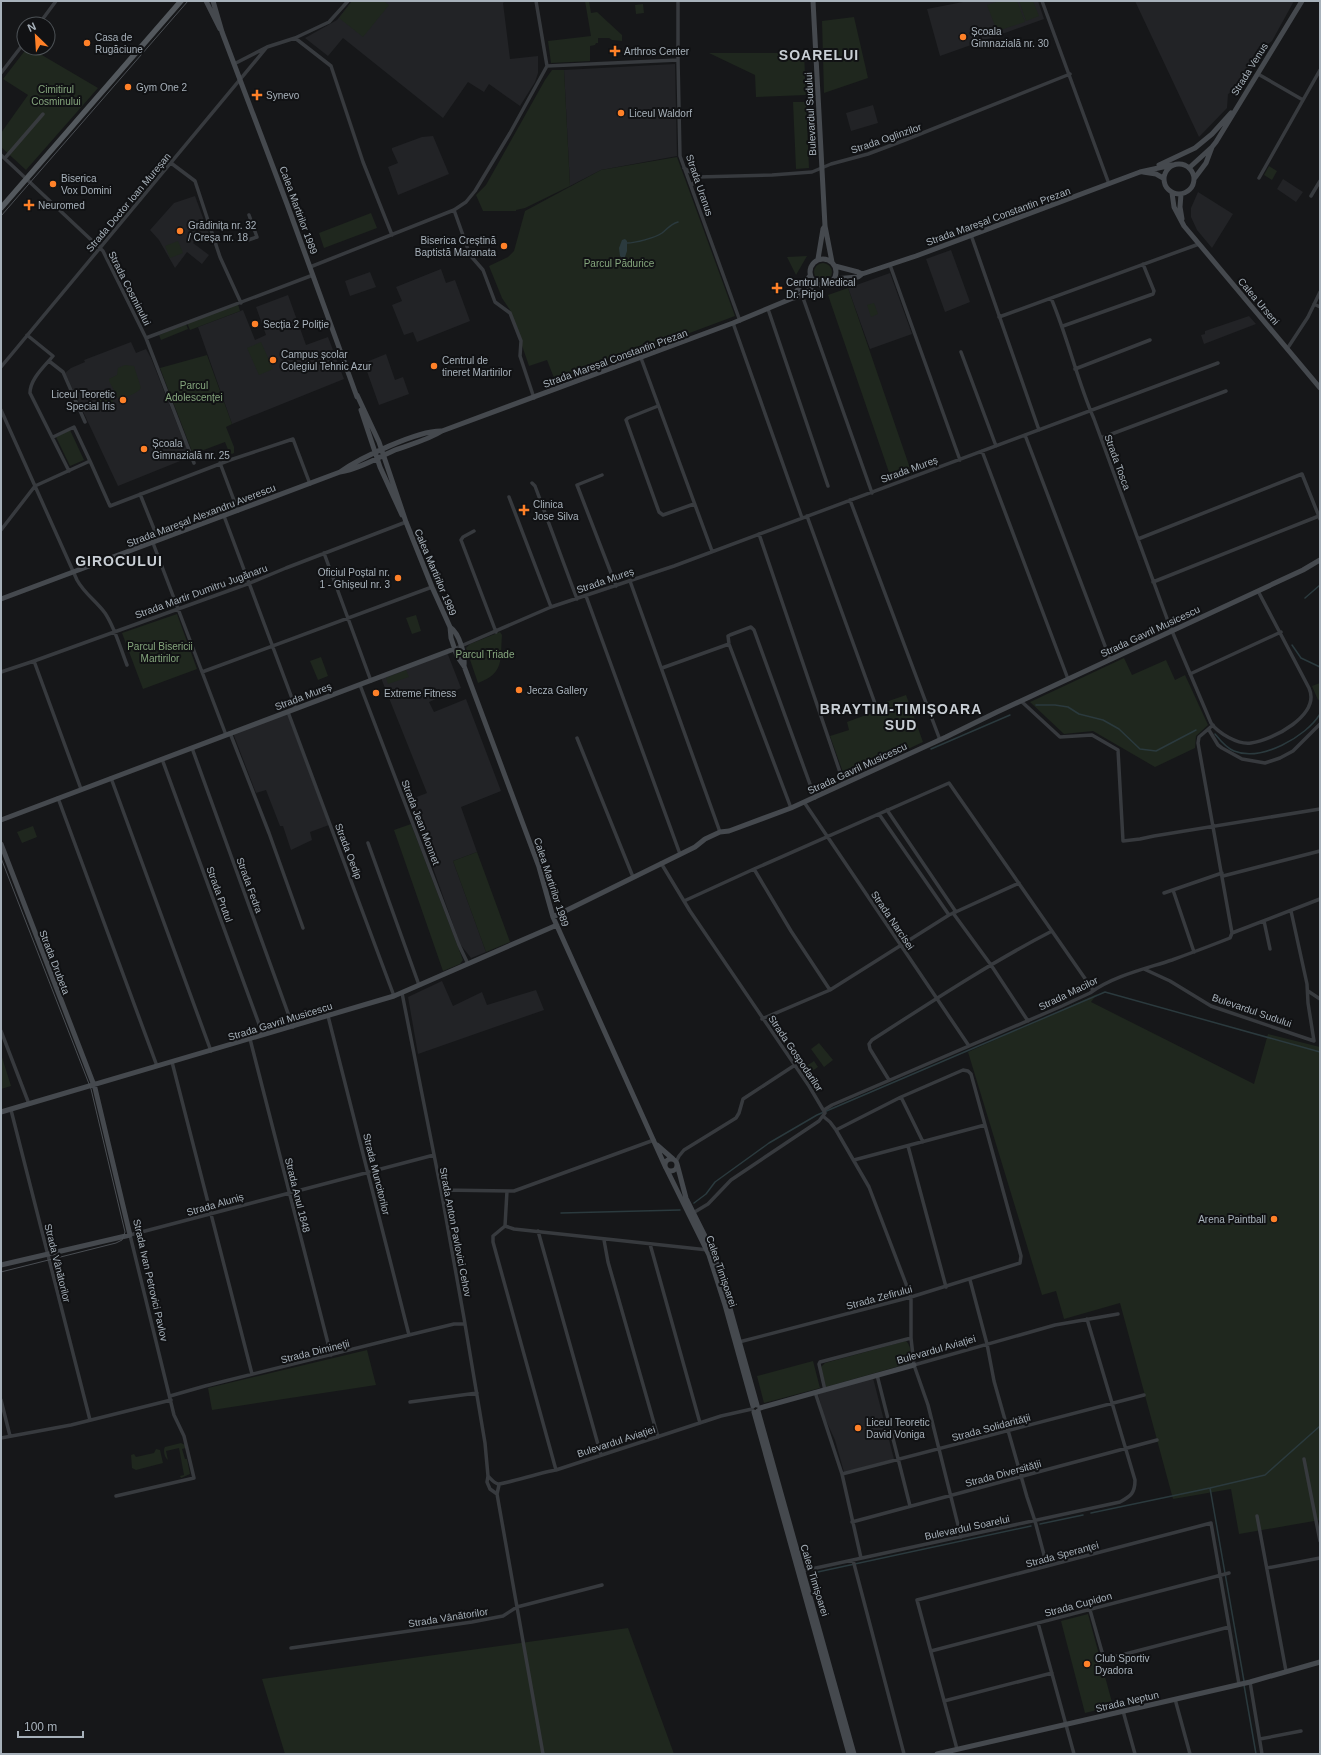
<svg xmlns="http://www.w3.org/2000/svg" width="1321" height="1755" viewBox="0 0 1321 1755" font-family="Arial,sans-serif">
<rect width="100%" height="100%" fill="#161719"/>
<path fill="#222326" d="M352 1H505L503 3 510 59 538 56V73L535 82 520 106 489 84 484 92 468 82 443 118 343 38 328 56 305 38 337 20Z
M968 1H1038L1044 19 940 56 927 9Z
M1135 1H1294L1272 41 1267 45 1237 92 1233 91 1228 94 1227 108 1199 137Z
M675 64 677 156 601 170 570 186 564 70Z
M873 105 878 123 851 131 846 113Z
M433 136 449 174 398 195 388 167 398 163 392 150V148L422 137Z
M1283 179 1303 192 1296 202 1277 189Z
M1198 192 1233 214 1212 248 1197 230 1191 217V208Z
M195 196 209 234 207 238 200 233 193 243 209 255 202 264 187 252 175 268 159 240 150 230 174 203Z
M951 250 970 302 945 312 926 259Z
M441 269 446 283 455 280 470 321 417 342 413 332 404 335 392 305 402 301 396 287Z
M370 272 376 287 350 296 345 281Z
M890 273 912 334 870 349 848 288Z
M288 295 306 345 328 337 344 379 232 424 198 327 243 310 255 340 266 335 256 307Z
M1249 316 1256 324 1204 344 1201 335 1205 334V331Z
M131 342 136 353 146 349 151 358 190 457 118 486 65 373 71 368 85 362 84 360Z
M386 354 395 380 403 377 409 394 379 405 364 363Z
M447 652 461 688 429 702 434 712 466 699 501 791 461 807 477 852 453 861 486 952 471 958 460 944 409 800 427 793 381 678Z
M287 713 329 825 310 832 312 840 291 850 283 826H280L266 790 256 793 233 733Z
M442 981 453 1006 482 992 487 1005 536 990 544 1010 418 1054 408 997Z
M873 1378 894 1459 844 1472 835 1440 824 1416 818 1394Z"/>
<path fill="#1f271e" d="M352 1H384L389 5 363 37 339 18Z
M585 1H589L591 13 597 12 622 35V41L612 40 609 38H598V43H596L595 45 590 46V61L551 63 548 41 591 36Z
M999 1H1017L1025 22 997 31 987 5Z
M1019 1H1033L1039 16 1026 21Z
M643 4 644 13 636 14 635 5Z
M854 17 868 78 824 93 822 21Z
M27 48H30L98 88 26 170 1 147V133L28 95 3 79Z
M709 53H804L806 95 756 97 755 75Z
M552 70H564L570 186 525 208 516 210V211H483L476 195 486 185 545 80Z
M793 102H806L809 168 796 169Z
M677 157 735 316 556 383 547 360 529 366 510 310 502 298 489 266 508 257 514 251 525 211 601 170Z
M1269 166 1277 171 1272 180 1264 175Z
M371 213 377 228 324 248 319 233Z
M178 241 183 253 170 258 165 246Z
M807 256 796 275 787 257Z
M814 272a9 9 0 1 1 18 0a9 9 0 1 1-18 0Z
M848 288 912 474 892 481 828 295Z
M874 303 878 314 871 317 867 305Z
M238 304 240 311 190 330 187 323Z
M186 324 188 329 161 340 159 335Z
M261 342 273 369 259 375 247 348Z
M207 355 232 424 226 427 234 447V453L232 454 229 452 225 442 193 454 160 368Z
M125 365 134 366 141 388C138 393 124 399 118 398L109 381V379L117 375 118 368Z
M108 389 115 406 104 411 97 394Z
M70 430 84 460 70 466 56 437Z
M177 614 197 669 143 689 122 633Z
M416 615 421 631 412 634 406 618Z
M500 632 502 635C500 659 505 673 478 683L466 648 470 644Z
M321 657 328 676 318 680 310 661Z
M1124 658 1132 675 1166 660 1175 680 1185 675 1208 725 1196 736 1195 748 1155 767 1093 731 1064 734 1030 702Z
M406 670 409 677 388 684 386 678Z
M1320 683V699L1318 700 1312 686Z
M906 695 923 742 845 778 830 736 849 730 847 722 874 712 879 713 882 710 880 704Z
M411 824 463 960 460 964 443 971 394 830Z
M33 826 37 837 22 843 17 832Z
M477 852 510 942 486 952 453 861Z
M1097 994 1091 1002 1254 1084 1268 1034 1320 1047V1520L1239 1534 1231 1489 1173 1499 1120 1303 1064 1319 1056 1291 1042 1295 968 1052Z
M819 1043 833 1060 824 1067 811 1049Z
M1 1054 11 1086 1 1089Z
M814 1061 818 1067 809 1073 805 1067Z
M906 1341C911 1345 912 1357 910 1363L826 1387 821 1367 825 1363Z
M367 1350 376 1385 212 1410 208 1388Z
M813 1361 820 1388 764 1403 757 1376Z
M181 1443 185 1445 186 1448 182 1449 185 1459H187L190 1474 181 1478 180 1476 184 1475 179 1448 166 1451 168 1460C164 1457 163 1450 165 1447Z
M156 1449 160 1450 163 1463 136 1470 132 1468 131 1455 134 1454 136 1457 154 1453Z
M1088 1614 1113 1706 1085 1713 1061 1621Z
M628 1628 674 1754H285L262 1679Z"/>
<path fill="#2b3a3e" d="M625 239 627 241V251L625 257 622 258 620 256 619 248 622 240Z"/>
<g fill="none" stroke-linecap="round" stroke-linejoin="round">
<path stroke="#2b3a3e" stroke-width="1.5" d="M627 243C635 243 655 238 662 233 668 228 671 224 678 222
M1305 598 1320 585
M1292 645 1301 658 1320 667
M1036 705H1055L1068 707 1079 714 1103 720 1119 729 1140 749 1156 751 1196 730
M1215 734C1220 740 1226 748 1234 751 1261 762 1306 737 1320 714
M931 749 1010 715
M694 1203 706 1194 715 1182 769 1143 817 1115 1105 992 1320 1052
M561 1213 680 1210
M1210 1488 1244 1681
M1091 1513 1210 1488 1265 1475 1320 1426
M1040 1524 1083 1515
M813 1573 1031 1526
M1244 1685 1256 1754"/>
<path stroke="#373a3e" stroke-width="3.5" d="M678 1V60L680 156 740 321
M1042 1 1109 184
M39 24 56 1
M295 38 331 66 363 162 392 235
M234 64 267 47 295 38 329 22 348 1
M547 66 678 60
M1 73 24 43
M1258 74 1303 100
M1 155 103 251 146 338 194 463
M5 158 43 114
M171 163 195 181 220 257 241 303
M684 168 698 177 772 175 812 172 831 164 868 154 905 140 1070 74
M1259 178 1320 70
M691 186 698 177
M1311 196 1320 181
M454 210 470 255 483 270 495 302 510 313 521 341 520 356 534 398
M971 235 1039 430
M248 240 257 237 249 215
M890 265 960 460
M310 267 454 210 466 202 475 191 510 133 547 66 536 1
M802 295 872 493
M1051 298C1068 338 1077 380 1094 419L1169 624 1211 723C1218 733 1238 745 1251 743 1273 740 1321 715 1309 688L1258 591
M1314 304 1320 307
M768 309 828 486
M999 317 1199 244
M733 323 802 518
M1063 326 1153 294 1154 291 1143 264
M27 335 53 356C44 367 30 379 30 393L69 471
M146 338 313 275
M1287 349 1308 317 1320 292
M961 352 996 446
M641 358 712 551
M49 361 63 372 85 422
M1 367 267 47
M1075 369 1150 340
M658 406 628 418 626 420 659 512 663 515 694 504
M1 410 77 580C84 593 96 601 105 613 115 628 120 647 127 665
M1025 435 1110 659
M1101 438 1226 391
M982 451 1068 679
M90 461 110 506 230 460 293 439 310 484
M220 463 238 511
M602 475 577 485 616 586
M532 483 535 486 577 599
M140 494 156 534
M509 497 551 607
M850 500 940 740
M224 516 296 709
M807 516 877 709
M1 530 35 486 90 461 74 427 53 437
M474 531 463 537 461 540 496 632
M759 534 844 784
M1138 539 1302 474 1320 519
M153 543 226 735
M324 553 371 681
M630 581 720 832
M1153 582 1319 516
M586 596 680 854
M454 649 551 607 674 566 1218 363
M34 661 81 789
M662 668 729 644
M1 672 34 661 250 583 286 568 406 522
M202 672 432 587
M1190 674 1281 632
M360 685 459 945 468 964
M1021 701 1060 737 1092 735 1118 750 1123 841 1140 839 1154 836 1320 809
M288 712 394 996
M1213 725 1199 737 1198 743 1232 933
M1209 730 1218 745 1222 748 1242 759 1265 763 1280 758 1293 751 1320 724
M230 733 269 833 303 928
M577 738 633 877
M192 748 293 1027
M162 759 263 1035
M111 778 211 1051
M58 798 157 1066
M804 802 969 1046
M791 808 729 644 728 636 730 635 751 627 754 630 815 798
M887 810 956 912
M879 814 949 915
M368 843 419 985
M661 863 690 911 809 1086 825 1113 819 1121 731 1180 708 1204 693 1213
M754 869 791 931 830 990
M1223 876 1320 851
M1173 890 1194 952
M1164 893 1222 873
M684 901 754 869 949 783 1093 990
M953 913 991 965 1028 1021
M1264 921 1270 949
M1144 969 1170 981 1211 1006 1314 1041 1308 1003 1307 984 1291 911
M1308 991 1320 999
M402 993 441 1190 464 1318 485 1443 488 1476 487 1482 490 1489 497 1494
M328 1016 409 1335
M762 1019 830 990 949 915 1019 883
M1 1031 29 1104
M250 1039 331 1355
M172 1062 252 1374
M889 1080 870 1049 869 1044 872 1040C931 1002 990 963 1052 931
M901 1097 923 1142
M11 1110 90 1420
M824 1110 832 1105 1062 1006 1090 993C1113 976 1145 969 1172 960 1191 953 1210 946 1230 938L1232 933 1320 899
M824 1117 830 1122 836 1130 869 1187 911 1297V1338L914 1365 928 1405 961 1537
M908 1146 946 1287
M854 1160 985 1125
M676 1162 679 1156 684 1150 736 1118 739 1113 743 1099 795 1065
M441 1190 514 1191 654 1140
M507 1191 505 1226 514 1229 708 1250
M505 1226 493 1236V1242L556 1470
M538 1231 601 1455
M604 1240 608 1262 658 1437
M650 1244 700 1423
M970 1280 987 1344 994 1381 1027 1497 1035 1521 1047 1566
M739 1342 911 1297 1020 1263 1021 1256 971 1074 968 1071 963 1070 901 1097 836 1130
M914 1365 1055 1325 1118 1314
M877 1375 910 1506
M825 1390 819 1364 820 1362 911 1338
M815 1392 842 1474 861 1558
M170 1396 205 1386 409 1335 454 1324H464
M1 1400 10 1436
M410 1402 477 1393
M1 1438 71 1425 171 1400
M1304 1459 1320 1541
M842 1474 1144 1395
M488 1476C491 1479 494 1483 498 1484 502 1485 546 1471 556 1470L721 1416 752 1409
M499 1485 497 1494 543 1754
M116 1496 194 1478 184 1436 174 1415 130 1235 434 1155
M1257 1516 1286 1671
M852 1522 1157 1440
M853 1560 904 1754
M1267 1568 1320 1558
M802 1571 1120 1502C1131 1496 1135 1493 1135 1480L1087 1319
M1090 1610 1102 1652 1105 1658H1110L1229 1627
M1038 1623 1074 1754
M291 1648 472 1622 503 1616 517 1607 602 1585
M931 1651 1229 1573
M1250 1682 1262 1754
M1175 1699 1190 1754
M944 1701 1052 1673
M1123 1711 1135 1754
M1260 1739 1301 1731
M957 1749 917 1600 1211 1523 1239 1684"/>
<path stroke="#45494e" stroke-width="5" d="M206 1 220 29
M213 1 222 32 287 204 357 397
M813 1 825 226 832 262
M1164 179a15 15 0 1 1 30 0a15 15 0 1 1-30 0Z
M1159 165 1195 148 1212 134 1231 113
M1189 168 1212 147 1216 142 1302 1
M1143 172 1156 174 1163 178
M1194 179 1206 163 1212 147
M1172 193 1174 207 1184 226 1320 388
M1181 194 1180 207 1182 219
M810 272a13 13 0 1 1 26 0a13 13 0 1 1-26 0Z
M818 259 823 229 825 226
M835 266 858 272 862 274
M834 279 858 277 862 274 916 256 1140 172 1172 165
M793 298 795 293 810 276
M357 395 379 442 406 522 432 587 450 627 451 638 457 656 464 666 539 867 553 917 665 1166
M361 410 380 467 402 515
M340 472C359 469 377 458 395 450 411 444 428 440 442 431L733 323 793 298 798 297 817 284
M1 599 340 472C360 458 418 430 442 431
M450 627C460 634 465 655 464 666
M1 820 454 649
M1 844 95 1088 130 1235 1 1265
M553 917 695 847 705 839 720 832 729 831 791 808 946 737 997 712 1303 570 1320 560
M1 1112 394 996 557 925
M657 1145 673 1159
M665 1165a6 6 0 1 1 12 0a6 6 0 1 1-12 0Z
M677 1164 686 1198 708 1242 719 1269 757 1405
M666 1168 709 1255 725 1305 753 1406
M760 1408 914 1365
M758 1411 854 1754
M754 1412 849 1754
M937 1754 1250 1682 1320 1662"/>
<path stroke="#53585d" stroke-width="5.5" d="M1 208 181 1"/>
<path stroke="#4a4e53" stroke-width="1" d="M1 216 188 1
M1 858 91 1089 125 1232 122 1240 116 1243 1 1272"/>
</g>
<g fill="#ff8128" stroke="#111214" stroke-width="1.5">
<circle cx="963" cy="37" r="4"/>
<circle cx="87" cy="43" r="4"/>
<path d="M613 45h4v4h4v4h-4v4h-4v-4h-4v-4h4z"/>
<circle cx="128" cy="87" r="4"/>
<path d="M255 89h4v4h4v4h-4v4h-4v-4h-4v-4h4z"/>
<circle cx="621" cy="113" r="4"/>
<circle cx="53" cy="184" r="4"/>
<path d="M27 199h4v4h4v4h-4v4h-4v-4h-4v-4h4z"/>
<circle cx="180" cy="231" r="4"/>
<circle cx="504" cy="246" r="4"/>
<path d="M775 282h4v4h4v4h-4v4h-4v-4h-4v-4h4z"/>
<circle cx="255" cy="324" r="4"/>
<circle cx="273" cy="360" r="4"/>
<circle cx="434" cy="366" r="4"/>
<circle cx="123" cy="400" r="4"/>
<circle cx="144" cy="449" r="4"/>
<path d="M522 504h4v4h4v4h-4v4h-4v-4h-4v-4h4z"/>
<circle cx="398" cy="578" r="4"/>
<circle cx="519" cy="690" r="4"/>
<circle cx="376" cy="693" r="4"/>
<circle cx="1274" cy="1219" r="4"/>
<circle cx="858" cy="1428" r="4"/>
<circle cx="1087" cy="1664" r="4"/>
</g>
<g text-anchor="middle" stroke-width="4" stroke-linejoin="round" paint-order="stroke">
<g font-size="10" fill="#a7b1ba" stroke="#111214" text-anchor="start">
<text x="971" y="35">Școala<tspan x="971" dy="12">Gimnazială nr. 30</tspan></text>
<text x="95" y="41">Casa de<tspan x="95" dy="12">Rugăciune</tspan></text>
<text x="624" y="55">Arthros Center</text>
<text x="136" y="91">Gym One 2</text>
<text x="266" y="99">Synevo</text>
<text x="629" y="117">Liceul Waldorf</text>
<text x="61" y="182">Biserica<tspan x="61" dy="12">Vox Domini</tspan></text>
<text x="38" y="209">Neuromed</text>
<text x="188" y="229">Grădinița nr. 32<tspan x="188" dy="12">/ Creșa nr. 18</tspan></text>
<text x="496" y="244" text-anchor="end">Biserica Creștină<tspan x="496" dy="12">Baptistă Maranata</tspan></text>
<text x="786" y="286">Centrul Medical<tspan x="786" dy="12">Dr. Pirjol</tspan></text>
<text x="263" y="328">Secția 2 Poliție</text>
<text x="281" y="358">Campus școlar<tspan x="281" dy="12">Colegiul Tehnic Azur</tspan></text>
<text x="442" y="364">Centrul de<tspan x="442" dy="12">tineret Martirilor</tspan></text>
<text x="115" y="398" text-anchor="end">Liceul Teoretic<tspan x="115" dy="12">Special Iris</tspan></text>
<text x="152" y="447">Școala<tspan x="152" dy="12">Gimnazială nr. 25</tspan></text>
<text x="533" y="508">Clinica<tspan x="533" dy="12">Jose Silva</tspan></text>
<text x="390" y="576" text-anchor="end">Oficiul Poștal nr.<tspan x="390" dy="12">1 - Ghișeul nr. 3</tspan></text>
<text x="527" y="694">Jecza Gallery</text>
<text x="384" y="697">Extreme Fitness</text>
<text x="1266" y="1223" text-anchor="end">Arena Paintball</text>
<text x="866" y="1426">Liceul Teoretic<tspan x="866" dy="12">David Voniga</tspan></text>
<text x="1095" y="1662">Club Sportiv<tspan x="1095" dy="12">Dyadora</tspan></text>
</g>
<g font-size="10" fill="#a7b1ba" stroke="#111214">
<text transform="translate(1249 69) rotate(-58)" y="4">Strada Venus</text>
<text transform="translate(810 114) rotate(-93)" y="4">Bulevardul Sudului</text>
<text transform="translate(886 138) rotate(-19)" y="4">Strada Oglinzilor</text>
<text transform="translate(700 185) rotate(71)" y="4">Strada Uranus</text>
<text transform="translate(128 202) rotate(-50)" y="4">Strada Doctor Ioan Mureșan</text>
<text transform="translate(299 210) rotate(70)" y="4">Calea Martirilor 1989</text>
<text transform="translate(998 216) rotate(-20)" y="4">Strada Mareșal Constantin Prezan</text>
<text transform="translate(130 288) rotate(63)" y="4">Strada Cosminului</text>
<text transform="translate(1259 301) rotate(50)" y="4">Calea Urseni</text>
<text transform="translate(615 358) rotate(-20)" y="4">Strada Mareșal Constantin Prezan</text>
<text transform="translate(1118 462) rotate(70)" y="4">Strada Tosca</text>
<text transform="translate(909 469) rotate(-20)" y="4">Strada Mureș</text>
<text transform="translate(201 515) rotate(-21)" y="4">Strada Mareșal Alexandru Averescu</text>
<text transform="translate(436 572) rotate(67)" y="4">Calea Martirilor 1989</text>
<text transform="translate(605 580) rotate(-19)" y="4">Strada Mureș</text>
<text transform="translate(201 591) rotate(-20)" y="4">Strada Martir Dumitru Jugănaru</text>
<text transform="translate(1150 631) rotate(-25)" y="4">Strada Gavril Musicescu</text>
<text transform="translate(303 696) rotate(-21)" y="4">Strada Mureș</text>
<text transform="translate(857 768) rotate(-25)" y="4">Strada Gavril Musicescu</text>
<text transform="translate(421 822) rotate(69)" y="4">Strada Jean Monnet</text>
<text transform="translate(349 851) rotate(69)" y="4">Strada Oedip</text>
<text transform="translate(552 882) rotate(72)" y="4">Calea Martirilor 1989</text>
<text transform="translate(250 885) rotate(70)" y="4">Strada Fedra</text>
<text transform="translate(220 894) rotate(70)" y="4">Strada Prutul</text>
<text transform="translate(893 920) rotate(56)" y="4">Strada Narcisei</text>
<text transform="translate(55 962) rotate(69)" y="4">Strada Drubeta</text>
<text transform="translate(1068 993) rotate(-26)" y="4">Strada Macilor</text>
<text transform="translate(1252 1010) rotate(19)" y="4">Bulevardul Sudului</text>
<text transform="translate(280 1021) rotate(-17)" y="4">Strada Gavril Musicescu</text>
<text transform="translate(796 1053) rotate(56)" y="4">Strada Gospodarilor</text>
<text transform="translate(377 1174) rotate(76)" y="4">Strada Muncitorilor</text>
<text transform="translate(298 1195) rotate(76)" y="4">Strada Anul 1848</text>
<text transform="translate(215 1204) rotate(-16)" y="4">Strada Aluniș</text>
<text transform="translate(456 1232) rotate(79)" y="4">Strada Anton Pavlovici Cehov</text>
<text transform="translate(58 1263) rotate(76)" y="4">Strada Vânătorilor</text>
<text transform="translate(722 1271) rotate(71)" y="4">Calea Timișoarei</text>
<text transform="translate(151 1280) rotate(77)" y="4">Strada Ivan Petrovici Pavlov</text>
<text transform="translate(879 1297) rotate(-15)" y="4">Strada Zefirului</text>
<text transform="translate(936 1349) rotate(-16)" y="4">Bulevardul Aviației</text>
<text transform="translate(315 1351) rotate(-14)" y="4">Strada Dimineții</text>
<text transform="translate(991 1427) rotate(-15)" y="4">Strada Solidarității</text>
<text transform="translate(616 1441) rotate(-18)" y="4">Bulevardul Aviației</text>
<text transform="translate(1003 1473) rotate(-15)" y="4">Strada Diversității</text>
<text transform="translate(967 1527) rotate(-12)" y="4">Bulevardul Soarelui</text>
<text transform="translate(1062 1554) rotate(-15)" y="4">Strada Speranței</text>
<text transform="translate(815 1580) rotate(73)" y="4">Calea Timișoarei</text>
<text transform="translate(1078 1604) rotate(-15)" y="4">Strada Cupidon</text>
<text transform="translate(448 1617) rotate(-9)" y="4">Strada Vânătorilor</text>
<text transform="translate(1127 1701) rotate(-13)" y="4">Strada Neptun</text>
</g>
<g font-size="10" fill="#85a67d" stroke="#111214">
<text x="56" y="93">Cimitirul<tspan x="56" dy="12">Cosminului</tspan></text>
<text x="619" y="267">Parcul Pădurice</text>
<text x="194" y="389">Parcul<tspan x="194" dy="12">Adolescenței</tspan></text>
<text x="160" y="650">Parcul Bisericii<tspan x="160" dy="12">Martirilor</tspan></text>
<text x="485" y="658">Parcul Triade</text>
</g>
<g font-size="14" font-weight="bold" letter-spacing="1" fill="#c9cfd5" stroke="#111214">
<text x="819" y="60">SOARELUI</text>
<text x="119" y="566">GIROCULUI</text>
<text x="901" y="714">BRAYTIM-TIMIȘOARA<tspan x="901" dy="16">SUD</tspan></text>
</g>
</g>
<rect width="1321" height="1755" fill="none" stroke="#a7b1ba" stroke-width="4"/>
<g transform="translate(36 36) rotate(335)"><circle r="19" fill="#111214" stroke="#4d5256"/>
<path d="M0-3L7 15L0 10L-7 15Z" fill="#ff8128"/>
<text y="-6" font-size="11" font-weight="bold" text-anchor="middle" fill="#a7b1ba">N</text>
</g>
<path d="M18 1731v6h65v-6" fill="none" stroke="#a7b1ba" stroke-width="2"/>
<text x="24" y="1731" font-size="12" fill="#a7b1ba" stroke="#111214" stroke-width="3" paint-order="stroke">100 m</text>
</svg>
